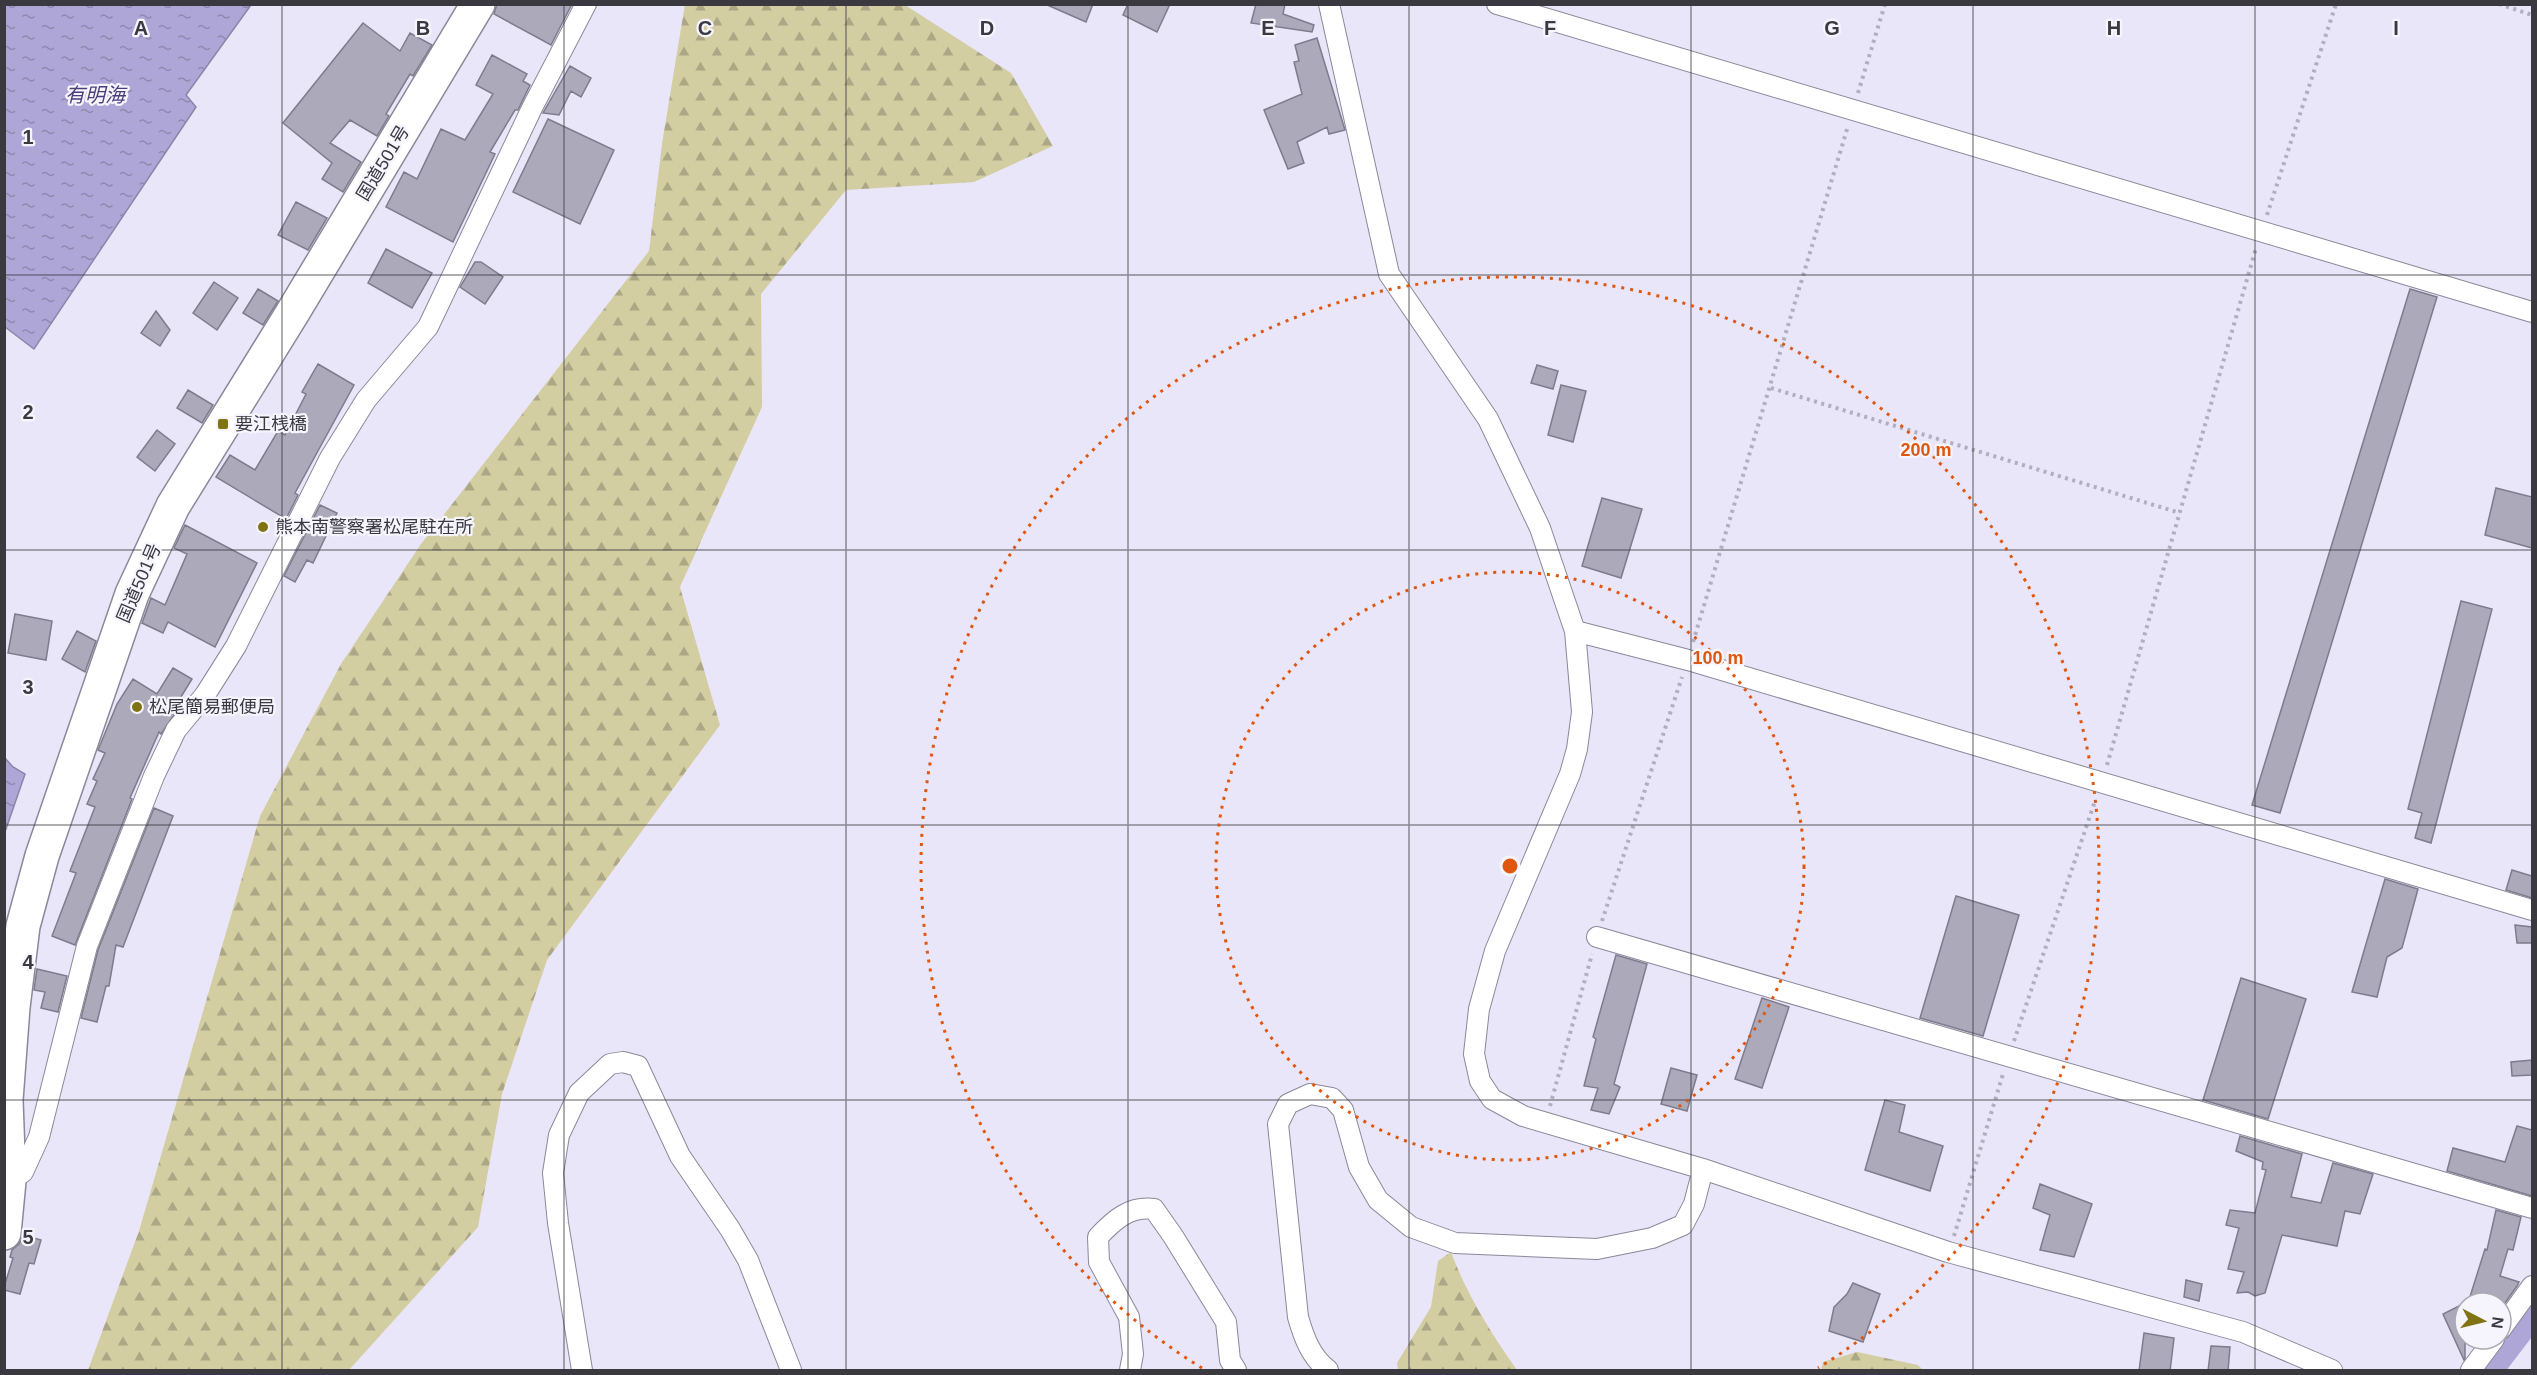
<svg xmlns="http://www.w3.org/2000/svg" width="2537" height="1375" viewBox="0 0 2537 1375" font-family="Helvetica,'Noto Sans JP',sans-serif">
<defs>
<pattern id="forest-firs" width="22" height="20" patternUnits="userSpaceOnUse" patternTransform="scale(1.5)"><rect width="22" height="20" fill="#d3cda2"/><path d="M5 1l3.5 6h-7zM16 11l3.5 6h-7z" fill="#aca785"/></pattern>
<pattern id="water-ripples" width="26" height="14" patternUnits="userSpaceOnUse" patternTransform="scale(1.5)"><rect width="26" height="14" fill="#aea6d6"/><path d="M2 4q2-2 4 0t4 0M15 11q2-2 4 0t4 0" fill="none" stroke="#8f88af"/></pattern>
</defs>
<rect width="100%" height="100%" fill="#e9e6f9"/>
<path fill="url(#forest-firs)" d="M685 4 905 5 1011 73 1053 146 974 182 846 190 761 294 762 407 680 587 720 725 547 960 502 1094 478 1227 349 1370H88L139 1231 260 816 341 664 421 544 649 251 662 144Z
M1451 1252C1466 1293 1492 1335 1517 1370H1398L1397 1363 1431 1307 1438 1261Z
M1857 1352 1918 1365 1923 1370H1821L1823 1362Z"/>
<path fill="url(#water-ripples)" stroke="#8b85a9" stroke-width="1.5" d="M5 4 251 5 186 95 196 107 34 349 5 327Z
M5 758 13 767 25 774 5 832Z"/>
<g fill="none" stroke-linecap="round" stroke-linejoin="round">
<path stroke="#aea6d6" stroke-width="36" d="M2484 1370 2532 1307"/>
</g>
<path fill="#aca9bb" stroke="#7e7b8c" stroke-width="1.5" d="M497 4H572L551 45 494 14Z
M1045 4H1093L1086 22Z
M1128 4H1170L1157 32 1123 15Z
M1256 4H1285L1283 14 1314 25 1312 32 1251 23Z
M363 23 400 51 410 33 432 45 413 76 410 74 386 114 389 116 377 136 350 120 330 143 361 162 343 192 322 179 332 163 283 123Z
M1317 38 1345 130 1329 134 1327 127 1297 142 1304 163 1288 169 1264 110 1302 94 1294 62 1299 61 1295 45Z
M492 55 527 74 523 81 530 85 518 110H515L490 152 495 154 453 242 386 207 404 172 417 179 441 129 465 140 493 94 476 85Z
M570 66 591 78 581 97 571 91 559 115 543 113Z
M548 119 614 150 580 224 513 192Z
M296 202 327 218 308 250 278 235Z
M386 249 432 273 412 308 368 283Z
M475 262H481L503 277 485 304 460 287Z
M214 282 238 298 217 330 193 313Z
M258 289 278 301 263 325 243 313Z
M2410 289 2437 297 2280 813 2252 805Z
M156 311 170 330 160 346 141 333Z
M318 364 354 385 295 493 298 495 286 519 216 477 230 455 255 470 278 431 285 435 306 394 302 392Z
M1537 365 1558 371 1553 389 1531 383Z
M1561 385 1586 391 1573 442 1548 435Z
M188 390 213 405 202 423 177 408Z
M157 430 175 444 155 471 137 457Z
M2496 488 2532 497V548L2485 535Z
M1602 498 1642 509 1621 578 1582 566Z
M320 505 337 513 313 563 307 560 295 582 284 576Z
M185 525 257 563 215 647 168 622 163 633 142 623 151 598 165 605 187 554 174 548Z
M2461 601 2492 609 2431 843 2415 838 2422 813 2408 809Z
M15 614 52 621 46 660 8 653Z
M77 631 96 641 85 672 62 659Z
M173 668 192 679 176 705 179 708 161 734 159 732 130 798 132 799 75 945 52 936 76 873 70 871 95 807 87 804 97 781 93 779 105 753 98 750 117 704 133 679 157 694Z
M154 808 173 816 123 947 116 945 109 986H106L97 1022 81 1018 98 950Z
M2512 870 2532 876V898L2506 890Z
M2385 879 2418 889 2402 948 2387 957 2377 997 2352 992Z
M1956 896 2019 915 1983 1036 1920 1018Z
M2515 925 2532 927V943H2517Z
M1616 955 1647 964 1614 1084 1620 1087 1609 1114 1591 1110 1598 1088 1584 1086 1596 1039 1593 1037Z
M37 969 67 976 58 1012 41 1008 45 992 34 990Z
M2241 978 2306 999 2268 1119 2203 1100Z
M1762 998 1789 1007 1762 1088 1735 1079Z
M2532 1060V1075L2512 1076 2511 1062Z
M1671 1068 1697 1075 1687 1111 1661 1104Z
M1885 1100 1905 1105 1899 1132 1943 1146 1930 1191 1865 1170Z
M2517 1126 2532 1130V1196L2447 1171 2453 1148 2505 1162Z
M2240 1136 2302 1154 2291 1197 2321 1203 2333 1163 2373 1174 2360 1214 2345 1211 2337 1246 2282 1235 2265 1293 2255 1296 2248 1292 2237 1293 2244 1272 2228 1269 2239 1228 2226 1225 2230 1210 2255 1213 2266 1170 2262 1169 2263 1162 2236 1151Z
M2040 1184 2092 1204 2074 1257 2040 1250 2050 1215 2033 1208Z
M2496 1210 2521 1217 2513 1250 2508 1249 2500 1276 2519 1282 2517 1286 2505 1303H2468L2485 1249 2487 1250Z
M23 1235 41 1240 34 1264 29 1263 20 1294 4 1290V1287L13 1258 10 1257 12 1250 19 1244Z
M2186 1280 2202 1284 2199 1301 2184 1297Z
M1853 1283 1880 1294 1863 1342 1829 1331 1834 1307 1847 1294Z
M2465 1303V1358L2464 1360 2443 1314Z
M2144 1333 2174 1338 2170 1371H2139Z
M2211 1346 2230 1347 2228 1371H2208Z"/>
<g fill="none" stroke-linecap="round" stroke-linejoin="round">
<g stroke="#8a8899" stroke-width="22">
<path id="street" d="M1329 4 1389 274 1488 419 1540 528 1575 631 1582 712 1577 749 1570 774 1495 951 1479 1009 1474 1054 1480 1081 1492 1099 1523 1116 1703 1169 1948 1252 2243 1332 2332 1370
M1497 4 2532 312
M1575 631 1688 660 2532 910
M1597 937 2532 1208
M9 1181 23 1172 39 1137 87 946 154 776 176 730 205 695 236 646 330 458 366 400 428 327 532 108 586 4
M2501 1329 2532 1286
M582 1370 558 1223 553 1173 559 1135 579 1093 610 1064 623 1062 638 1066 680 1156 730 1229 748 1260 791 1370
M1130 1370 1133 1354 1129 1317 1099 1262 1098 1237C1114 1220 1129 1206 1154 1209L1173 1236 1226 1322 1230 1360 1236 1370
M1328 1370C1311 1357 1304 1338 1298 1317L1278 1124 1288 1104 1310 1094 1332 1098 1343 1110 1359 1167 1378 1200 1411 1227 1455 1243 1597 1249 1652 1238 1683 1225 1694 1204 1703 1169
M2471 1370 2494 1339"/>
</g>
<g stroke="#8a8899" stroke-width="36">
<path id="highway" d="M4 1233 9 1181 6 1100 13 1007 23 926 42 856 132 594 173 506 293 312 478 4"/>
</g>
<path stroke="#b1aebd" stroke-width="4" stroke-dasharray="3 4.5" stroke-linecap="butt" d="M2499 4 2532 15
M1858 93 1885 4
M2267 215 2336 4
M1771 388 2180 513
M1693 642 1848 126
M2107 765 2256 248
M1602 921 1682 677
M2014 1041 2095 801
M1550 1106 1592 954
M1954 1236 2003 1074"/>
<use href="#street" stroke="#fff" stroke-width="20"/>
<use href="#highway" stroke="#fff" stroke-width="33"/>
</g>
<path fill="none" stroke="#3a3940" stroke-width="1.5" stroke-opacity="0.55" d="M282 4V1370M564 4V1370M846 4V1370M1128 4V1370M1409 4V1370M1691 4V1370M1973 4V1370M2255 4V1370M4 275H2532M4 550H2532M4 825H2532M4 1100H2532"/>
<g fill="none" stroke="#df570f" stroke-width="3" stroke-dasharray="3 6">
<circle cx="1510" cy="866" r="294"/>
<path d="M1202 1368A589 589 0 1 1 1818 1368"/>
</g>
<g fill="#7f7314" stroke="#f6f5fd" stroke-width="2">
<rect x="217" y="418" width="12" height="12" rx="3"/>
<circle cx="263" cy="527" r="6"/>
<circle cx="137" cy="707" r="6"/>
</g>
<g text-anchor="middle" stroke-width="4.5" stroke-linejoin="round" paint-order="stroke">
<g font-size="18" fill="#3a3940" stroke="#f6f5fd">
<text transform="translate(383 163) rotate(-59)" y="6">国道501号</text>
<text transform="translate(139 583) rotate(-67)" y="6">国道501号</text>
</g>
<g font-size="18" fill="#3a3940" stroke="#f6f5fd" text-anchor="start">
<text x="235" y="430">要江桟橋</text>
<text x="275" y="533">熊本南警察署松尾駐在所</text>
<text x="149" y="713">松尾簡易郵便局</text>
</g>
<g font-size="20" font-style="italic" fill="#4c3e7a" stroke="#f6f5fd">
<text x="95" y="102">有明海</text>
</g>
</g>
<g font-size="20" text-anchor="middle" font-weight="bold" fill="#3a3940" stroke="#f6f5fd" stroke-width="4.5" stroke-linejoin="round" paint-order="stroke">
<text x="141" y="35">A</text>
<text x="423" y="35">B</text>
<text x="705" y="35">C</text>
<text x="987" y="35">D</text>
<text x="1268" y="35">E</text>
<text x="1550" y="35">F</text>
<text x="1832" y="35">G</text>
<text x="2114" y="35">H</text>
<text x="2396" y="35">I</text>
<text x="28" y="144">1</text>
<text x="28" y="419">2</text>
<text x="28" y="694">3</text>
<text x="28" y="969">4</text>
<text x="28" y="1244">5</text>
</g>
<circle cx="1510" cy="866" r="9" fill="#df570f" stroke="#f6f5fd" stroke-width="3"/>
<g font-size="18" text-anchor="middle" font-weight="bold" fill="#df570f" stroke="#f6f5fd" stroke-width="4.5" stroke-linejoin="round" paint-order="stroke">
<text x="1926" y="456">200 m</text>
<text x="1718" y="664">100 m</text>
</g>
<rect width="2537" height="1375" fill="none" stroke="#3a3940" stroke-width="12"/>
<g transform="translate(2483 1321) rotate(97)"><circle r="28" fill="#f6f5fd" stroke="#abaab1" stroke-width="1.5"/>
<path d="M0-4.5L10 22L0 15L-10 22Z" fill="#7f7314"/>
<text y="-9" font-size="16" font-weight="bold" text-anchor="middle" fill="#3a3940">N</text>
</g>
</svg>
